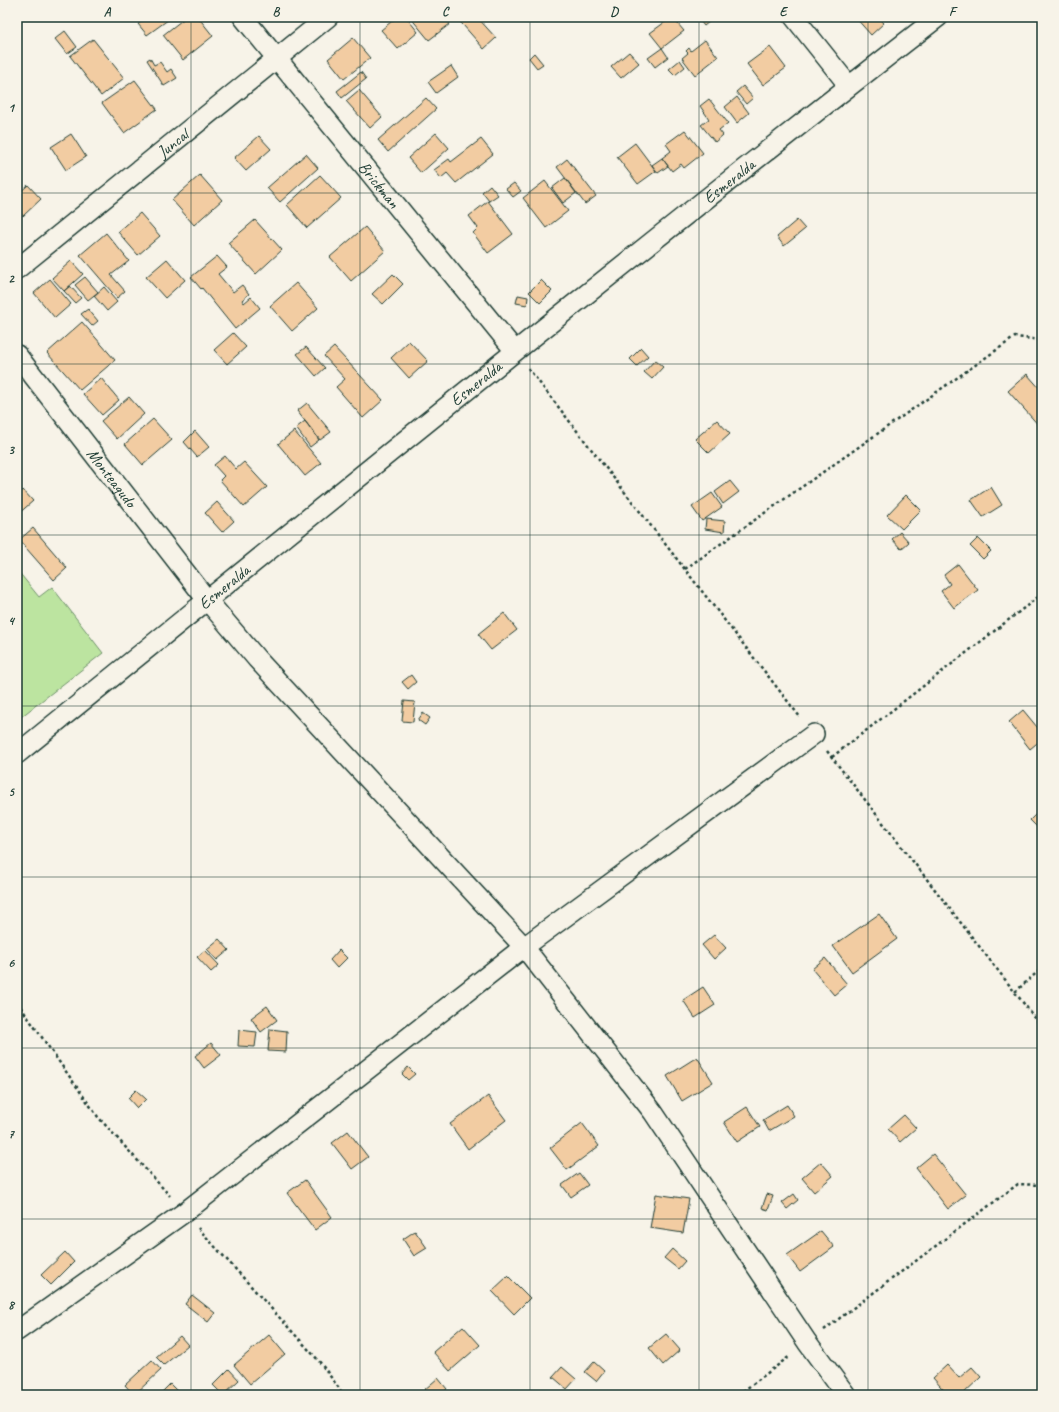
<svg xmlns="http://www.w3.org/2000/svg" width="1059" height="1412" viewBox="0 0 1059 1412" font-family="Caveat,sans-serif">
<rect width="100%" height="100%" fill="#f7f3e8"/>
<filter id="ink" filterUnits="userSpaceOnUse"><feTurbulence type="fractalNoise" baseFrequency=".025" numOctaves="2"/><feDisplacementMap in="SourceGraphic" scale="8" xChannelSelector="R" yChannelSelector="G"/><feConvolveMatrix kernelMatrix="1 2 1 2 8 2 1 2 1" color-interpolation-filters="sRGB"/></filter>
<g filter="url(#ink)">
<path fill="#bce4a0" stroke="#6e906a" d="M17 570 39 597 52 587 103 653 17 720Z"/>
<path fill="#f2cca2" stroke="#1f3d34" d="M148 17H172L147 35 138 24Z
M186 17H198L213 36 183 60 163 35Z
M397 17H406L418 32 398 49 381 30Z
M410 17H444L450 24 429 40Z
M456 17H477L496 38 484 49Z
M672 17 684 31 662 48 650 33Z
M697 17H715L704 26Z
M855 17H878L884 23 871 35Z
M65 31 77 47 67 54 55 39Z
M353 38 370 58 344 79 328 59Z
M93 39 124 78 101 96 70 56Z
M705 40 718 57 695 75 682 58 688 53 686 51 689 48 691 51Z
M770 47 786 68 763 85 747 64Z
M662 48 668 57 655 67 648 58Z
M629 52 639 63 621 78 611 67Z
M534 53 543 64 537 68 529 58Z
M150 58 154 65 160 62 167 72 171 69 177 78 164 86 147 60Z
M680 60 685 67 675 75 669 69Z
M451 66 458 77 436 93 428 82Z
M361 72 366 79 342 98 337 91Z
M135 80 157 109 124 133 102 103Z
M743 86 753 98 746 104 736 92Z
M359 90 382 117 370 128 346 101Z
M737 97 749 113 737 123 725 107Z
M426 98 436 109 388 152 378 140Z
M709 99 728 123 719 130 723 135 715 142 701 125 709 119 700 106Z
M685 130 703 153 684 168 681 164 672 171 662 158 671 151 666 144Z
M436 133 449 148 421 173 408 158Z
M71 134 86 157 66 170 51 147Z
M259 136 271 149 246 171 234 158Z
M481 139 493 154 456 183 447 173 441 178 434 170 449 159 451 162Z
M635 143 656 171 638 184 617 157Z
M306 154 318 168 280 202 267 188Z
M662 158 668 166 658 173 652 165Z
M567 159 596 196 585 204 557 167Z
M200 175 222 200 194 225 172 200Z
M320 175 341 198 307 228 287 205Z
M565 178 576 193 563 203 552 188Z
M545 181 568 211 546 228 523 198Z
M514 183 521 191 513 197 506 189Z
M28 185 41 199 23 216 17 209V195Z
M490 185 498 195 489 201 482 192Z
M488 201 513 234 488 253 473 233 478 228 469 216Z
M140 213 160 236 138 255 118 232Z
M255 220 282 250 256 274 228 243Z
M797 220 805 229 784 246 777 237Z
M365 227 385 251 351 281 330 257Z
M106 233 129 261 111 275 125 291 117 298 80 255Z
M217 256 227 267 218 274 233 292 242 285 249 294 242 300 244 303 251 297 260 308 235 329 202 288 201 289 191 277Z
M167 259 185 280 165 298 146 277Z
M71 261 83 274 64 291 52 278Z
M393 274 403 284 383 304 372 294Z
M85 277 98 292 88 300 75 285Z
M50 279 71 304 55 318 34 293Z
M541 280 552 291 540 303 529 292Z
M296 283 318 308 292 331 270 306Z
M70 286 81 298 75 303 64 291Z
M104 287 117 302 107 311 94 296Z
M518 295 528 297 527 305 516 303Z
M88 309 98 321 92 326 81 314Z
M82 322 115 360 80 390 47 353Z
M233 333 246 347 227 364 214 350Z
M409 341 428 361 409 378 391 358Z
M306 347 325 368 316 376 297 354Z
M334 347 383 400 363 418 336 387 345 379 324 356Z
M641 348 648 356 637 366 630 359Z
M655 360 663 367 652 379 644 372Z
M1027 374 1042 391 1041 428 1008 391Z
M101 378 119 400 102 415 83 394Z
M129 397 144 414 117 439 101 421Z
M307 403 331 432 320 440 297 411Z
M153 419 172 440 143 465 125 444Z
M717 420 730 434 709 453 695 439Z
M305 421 319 440 310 447 296 428Z
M195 431 209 447 197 457 184 442Z
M294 431 321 463 305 476 278 444Z
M225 456 236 469 244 462 267 487 244 507 220 480 224 476 214 465Z
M730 481 739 492 723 504 715 492Z
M991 487 1002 505 983 517 971 500Z
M23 490 33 501 17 515V496Z
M712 493 722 507 702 521 692 507Z
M906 495 921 510 902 529 887 515Z
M217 502 234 521 222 532 205 513Z
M706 519 725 521 724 532 705 529Z
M33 528 67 568 54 580 19 540Z
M900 532 909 542 901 549 892 539Z
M978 538 991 551 983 559 970 546Z
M958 564 978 590 954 608 941 591 950 584 944 575Z
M504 613 517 630 491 650 478 634Z
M411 675 416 682 408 689 402 682Z
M404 701 415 702 413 722 402 721Z
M1023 710 1042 733V739L1030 749 1009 722Z
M423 713 430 718 425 725 418 720Z
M1039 811 1042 814 1041 831 1030 820Z
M879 914 897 939 852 972 833 946Z
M714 935 726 948 714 959 702 945Z
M219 939 229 950 217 960 207 949Z
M205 950 219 965 211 972 197 957Z
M339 950 347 958 337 968 330 960Z
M825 958 847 984 834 995 812 969Z
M703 987 715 1005 695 1018 683 1000Z
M267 1006 277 1020 261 1032 251 1018Z
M270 1029 287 1031 286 1052 268 1051Z
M239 1030 257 1032 255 1047 238 1046Z
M211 1043 221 1055 204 1068 195 1056Z
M697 1057 713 1082 682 1101 667 1076Z
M408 1067 415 1074 408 1080 402 1074Z
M136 1090 146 1099 137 1108 128 1098Z
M488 1096 506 1120 468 1149 450 1124Z
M787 1105 794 1116 769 1131 763 1120Z
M747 1107 760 1127 737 1142 724 1122Z
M904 1115 916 1128 900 1142 888 1129Z
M582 1123 599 1146 567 1170 550 1148Z
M348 1131 368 1157 352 1169 332 1143Z
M933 1154 966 1195 948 1209 916 1168Z
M821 1162 833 1176 814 1192 802 1178Z
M579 1173 588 1185 571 1197 562 1185Z
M305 1180 332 1217 315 1230 287 1193Z
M656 1194 689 1199 683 1233 650 1228Z
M767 1194 773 1196 768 1210 762 1208Z
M794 1194 798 1200 787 1209 782 1203Z
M415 1231 427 1248 414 1256 403 1239Z
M821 1231 834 1247 800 1272 787 1255Z
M672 1249 685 1261 678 1269 664 1258Z
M65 1252 74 1262 51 1285 41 1275Z
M508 1276 530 1298 514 1314 492 1291Z
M192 1295 215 1313 208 1322 185 1304Z
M463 1326 480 1345 450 1371 433 1352Z
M666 1334 680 1350 663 1365 649 1348Z
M269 1335 285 1354 250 1384 234 1365Z
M180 1336 188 1345 164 1365 156 1357Z
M152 1360 161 1370 134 1395 125 1385Z
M594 1362 604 1371 596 1381 585 1372Z
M947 1365 959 1378 972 1367 981 1377 962 1395H948L933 1378Z
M562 1367 576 1379 567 1389 553 1377Z
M229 1369 239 1380 223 1395 213 1385Z
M438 1378 447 1389 440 1395H428L424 1390Z
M170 1384 181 1395H161L160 1394Z"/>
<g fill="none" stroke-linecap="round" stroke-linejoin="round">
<g stroke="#1f3d34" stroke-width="22">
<g id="street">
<path id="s1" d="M243 17 515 351"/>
<path d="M794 17 849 86"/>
<path id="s2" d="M17 269 328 17"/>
<path id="s3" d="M17 355 207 600 257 659 524 947 653 1112 807 1342 846 1395"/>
<path id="s4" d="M17 754C323 507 627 258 938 17"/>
<path d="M17 1331 185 1212 524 947 814 734"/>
</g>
</g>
<path stroke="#1f3d34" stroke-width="2.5" stroke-dasharray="3 3" stroke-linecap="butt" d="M528 368 800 717
M685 569 1015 337 1042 340
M827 751 1035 1018 1042 1028
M832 757 1042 594
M1015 992 1042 968
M17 1002 98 1117 170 1196
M198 1228 319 1361 344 1395
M824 1330 1018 1184 1042 1185
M738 1395 790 1356"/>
<use href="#street" stroke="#f7f3e8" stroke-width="19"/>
</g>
</g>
<path fill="none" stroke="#1f3d34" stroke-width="1" stroke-opacity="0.55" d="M191 17V1395M360 17V1395M530 17V1395M699 17V1395M868 17V1395M17 193H1042M17 364H1042M17 535H1042M17 706H1042M17 877H1042M17 1048H1042M17 1219H1042"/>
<g text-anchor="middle" stroke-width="4" stroke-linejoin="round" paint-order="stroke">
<g font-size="17" fill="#1f3d34" stroke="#f7f3e8">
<text dy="6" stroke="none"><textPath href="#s2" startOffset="200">Juncal</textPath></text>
<text dy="6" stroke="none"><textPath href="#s4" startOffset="914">Esmeralda</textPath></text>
<text dy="6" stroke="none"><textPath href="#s1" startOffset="216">Brickman</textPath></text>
<text dy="6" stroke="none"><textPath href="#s4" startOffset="590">Esmeralda</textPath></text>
<text dy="6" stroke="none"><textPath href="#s3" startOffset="155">Monteagudo</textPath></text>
<text dy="6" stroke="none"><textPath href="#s4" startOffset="266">Esmeralda</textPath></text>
</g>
</g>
<rect width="1059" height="1412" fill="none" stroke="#f7f3e8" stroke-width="44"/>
<rect x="22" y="22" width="1015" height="1368" fill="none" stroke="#1f3d34" stroke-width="1.5"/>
<g font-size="13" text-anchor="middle" font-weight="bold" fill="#1f3d34">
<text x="107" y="16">A</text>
<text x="276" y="16">B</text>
<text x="445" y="16">C</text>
<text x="614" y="16">D</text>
<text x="783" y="16">E</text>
<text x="952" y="16">F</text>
<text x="11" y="112">1</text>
<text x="11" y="283">2</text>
<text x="11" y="454">3</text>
<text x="11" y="625">4</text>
<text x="11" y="796">5</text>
<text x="11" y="967">6</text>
<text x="11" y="1138">7</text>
<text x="11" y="1309">8</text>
</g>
</svg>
